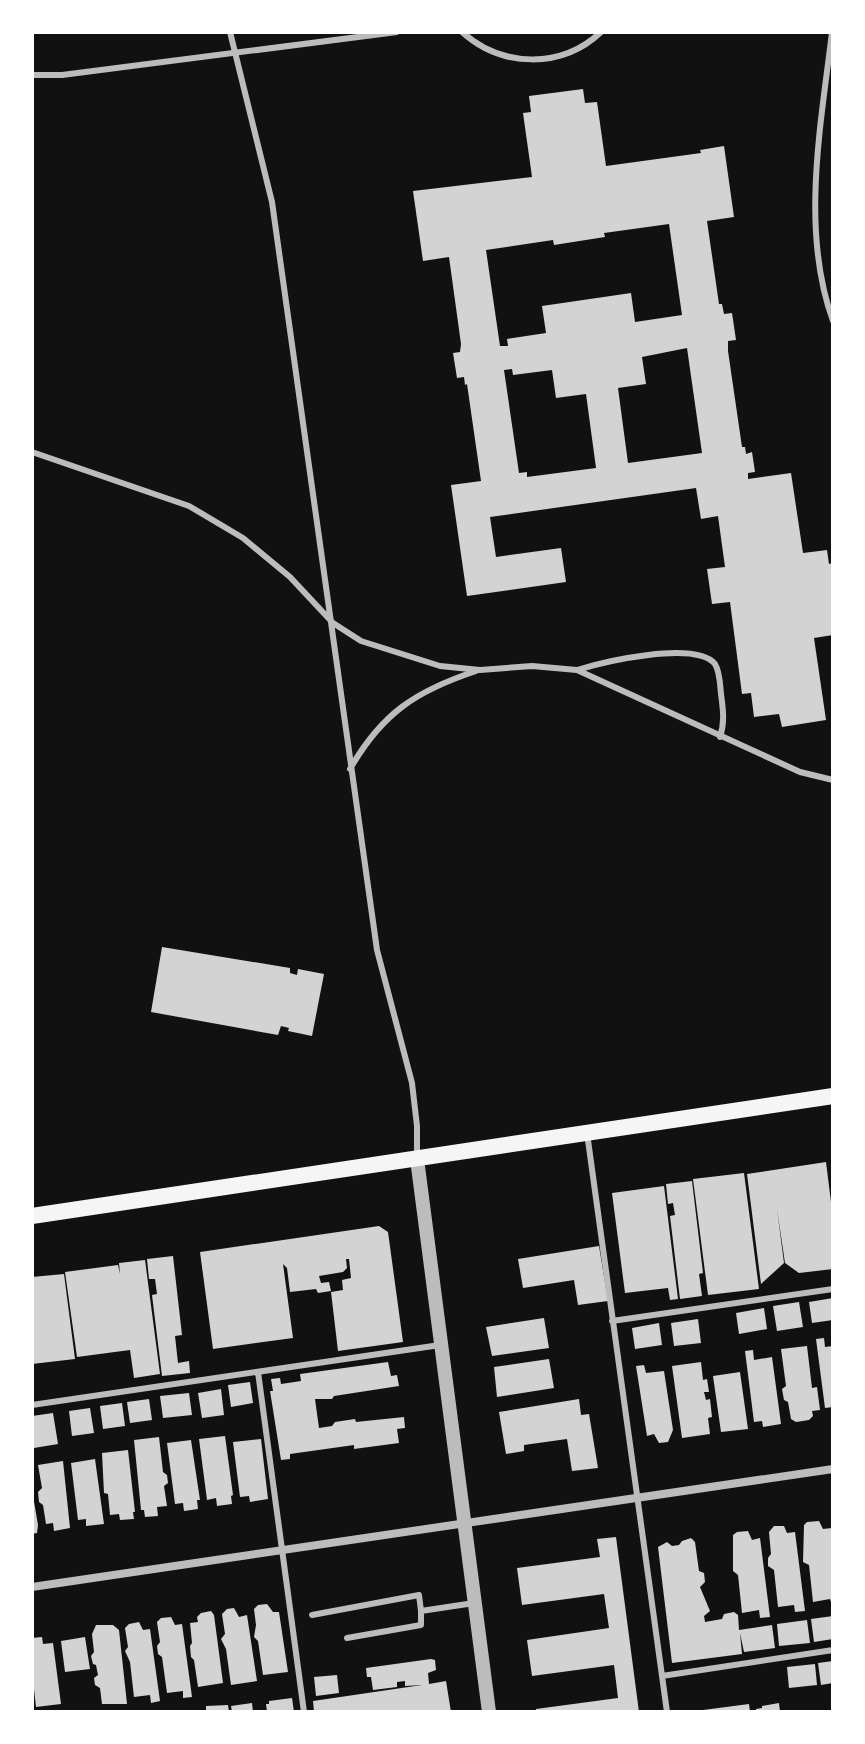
<svg xmlns="http://www.w3.org/2000/svg" width="865" height="1744" viewBox="0 0 865 1744" font-family="'Fira Sans Condensed',sans-serif">
<rect width="100%" height="100%" fill="#111"/>
<path fill="#d3d3d3" fill-rule="evenodd" d="M583 89 585 103 597 102 606 166 701 153 700 150 724 146 734 217 707 221 719 304H722L724 314 732 313 736 340 728 341V351L742 447H745L746 454 752 452 755 472 748 473V479L791 473 803 553 827 550 829 564 833 563V635L814 638 826 720 782 727 779 714 754 717 751 693 742 694 730 602 712 604 707 569 725 567 718 516 701 519 696 488 490 517 496 557 561 548 566 582 467 596 451 485 481 481 467 384 465 385 464 377 457 378 453 353 460 352 461 344 449 257 423 261 413 191 532 177 523 113 531 112 529 96ZM669 224 682 315 635 322 631 293 542 306 546 333 507 339 508 346H500L486 250 553 240 554 245 605 237 604 233ZM687 348 702 453 628 463 618 388 646 384 642 357ZM512 369 513 375 552 370 556 398 586 394 596 468 527 477V472L519 473 504 370Z
M162 947 290 968V973L297 975 298 969 324 974 312 1036 288 1031 289 1028 281 1026 278 1035 151 1012Z
M826 1162 833 1218V1269L799 1273 785 1263 777 1209 784 1263 761 1284 747 1174Z
M744 1173 759 1289 708 1295 693 1179Z
M692 1181 703 1273 699 1274 702 1296 680 1299 670 1216 675 1215 673 1203 668 1204 666 1184Z
M664 1186 678 1299 670 1300 668 1288 625 1293 612 1193Z
M379 1226 388 1232 403 1342 338 1351 331 1292 343 1290 342 1280 351 1278 349 1259H346L347 1268 343 1272 319 1276 321 1283 329 1282 331 1291 318 1293 316 1289 290 1292 287 1268 283 1264 293 1338 213 1349 200 1252Z
M599 1246 608 1301 578 1305 574 1280 523 1288 518 1259Z
M173 1256 182 1335 175 1336 178 1363 189 1361 190 1373 162 1376 152 1295 157 1294 155 1279H149L147 1259Z
M145 1260 160 1374 134 1378 130 1350 77 1357 65 1272 118 1265 120 1274 119 1263Z
M64 1274 75 1359 32 1364V1277Z
M833 1298V1320L812 1323 809 1302Z
M799 1302 803 1327 777 1331 773 1306Z
M764 1308 767 1329 739 1334 736 1313Z
M544 1318 549 1348 492 1356 486 1327Z
M698 1319 701 1343 674 1346 671 1323Z
M659 1323 662 1345 635 1349 632 1328Z
M824 1338 825 1347 833 1346V1407L825 1408 816 1339Z
M807 1346 812 1388 817 1387 820 1410 812 1411 813 1416 809 1420 796 1422 791 1419 788 1402 784 1400 782 1389 786 1386 781 1349Z
M753 1350 754 1360 772 1357 781 1424 763 1427 762 1421 754 1422 745 1351Z
M549 1359 554 1388 497 1397 494 1367Z
M388 1362 391 1376 397 1375 399 1386 334 1396 332 1399H315L319 1428 332 1426 335 1422 355 1419 356 1422 404 1417 405 1428 397 1429 399 1443 354 1449V1445L290 1454V1459L281 1460 270 1391H273L271 1379 280 1378 281 1384 301 1381 300 1374Z
M701 1362 703 1380 707 1379 709 1392H704L706 1400 710 1399 712 1417 708 1418 710 1434 682 1438 672 1366Z
M644 1365 646 1373 664 1371 673 1430 668 1442 659 1443 654 1434 647 1436 636 1366Z
M740 1372 748 1429 721 1432 713 1376Z
M250 1382 253 1403 231 1407 228 1385Z
M221 1389 224 1415 202 1418 198 1393Z
M189 1393 192 1415 163 1418 160 1396Z
M149 1399 152 1420 130 1423 127 1402Z
M579 1399 581 1415 589 1414 598 1468 572 1471 567 1439 524 1445V1451L506 1454 499 1412Z
M122 1403 125 1426 103 1429 100 1406Z
M90 1408 94 1433 72 1436 69 1411Z
M53 1413 58 1444 34 1448 32 1416Z
M225 1436 233 1495 231 1496 232 1504 217 1506 216 1498 207 1500 199 1439Z
M159 1437 163 1472 167 1475 168 1483 164 1486 167 1506 157 1507 158 1516 145 1517 144 1510H141L134 1440Z
M261 1439 268 1499 250 1502 249 1496 240 1497 233 1442Z
M191 1440 200 1500H197L198 1509 184 1511 183 1503 175 1504 167 1443Z
M128 1450 135 1512H133L134 1519 120 1520 119 1514 110 1515 108 1494 104 1493 102 1453Z
M95 1459 104 1524 86 1526V1519L78 1520 71 1463Z
M63 1461 70 1528 54 1531 53 1523 46 1524 43 1505 39 1502 38 1492 42 1488 38 1465Z
M32 1490 38 1525 37 1533 32 1534Z
M819 1521 823 1529 832 1528 833 1608 830 1599 813 1602 809 1565 803 1562 804 1525 807 1522Z
M774 1526H784L787 1533 795 1532 805 1611 795 1612 794 1605 778 1607 774 1570 768 1566V1558L771 1554 769 1532Z
M748 1531 752 1540 760 1538 770 1617 760 1618 759 1610 742 1613 738 1575 733 1571V1535L737 1532Z
M616 1537 639 1712H536V1709L618 1698 614 1665 532 1676 527 1640 609 1628 604 1594 522 1605 517 1568 600 1557 597 1539Z
M691 1538 695 1542 699 1571 704 1573 705 1582 700 1587 710 1611 704 1616 705 1622 722 1619 724 1614 734 1612 738 1615 739 1630 772 1625 775 1648 744 1652 740 1633 742 1654 672 1663 658 1547 667 1542 672 1546 679 1545 682 1541Z
M267 1604 273 1612H279L288 1672 263 1675 258 1641 254 1637 256 1625 254 1609 258 1605Z
M234 1608 239 1617 247 1615 257 1681 231 1685 226 1649 221 1639 225 1634 222 1614 227 1609Z
M211 1611 214 1615 223 1683 198 1687 194 1660 191 1657 190 1646 192 1643 190 1623 198 1622 197 1617 201 1613Z
M833 1616V1639L814 1642 811 1619Z
M171 1617 175 1625 182 1624 192 1697 183 1698V1691L167 1693 162 1657 158 1654 157 1646 160 1642 157 1622 161 1618Z
M807 1620 810 1643 779 1646 777 1624Z
M139 1622 143 1630 150 1629 160 1701 151 1703 150 1695 134 1697 130 1662 125 1651 128 1647 125 1628 129 1624Z
M96 1625H113L119 1630 127 1704H102L100 1688 95 1685 94 1678 98 1675 96 1665 93 1664 91 1656 94 1652 92 1634Z
M42 1637 43 1644 53 1643 61 1704 36 1707 32 1671V1638Z
M85 1637 90 1669 65 1672 61 1641Z
M431 1659 435 1660 436 1670 428 1673 429 1684 446 1681 451 1712H314L313 1701 422 1685 405 1686V1681L397 1682V1687L373 1690 371 1677H367L366 1668Z
M833 1661V1683L821 1685 818 1663Z
M815 1664 817 1685 789 1688 787 1667Z
M337 1675 339 1693 316 1696 314 1677Z
M292 1698 294 1712H267L266 1704H269V1701Z
M252 1703 253 1712H232L231 1706Z
M779 1703 780 1712H756V1709L762 1708V1706Z
M749 1704 750 1712H703V1710Z
M228 1705 229 1712H206V1706Z"/>
<g fill="none" stroke-linecap="round" stroke-linejoin="round">
<path stroke="#bcbcbc" stroke-width="6" d="M230 32 272 202 377 950 412 1083 417 1126V1155
M462 32C502 68 562 69 601 32
M832 32C821 125 800 230 833 321
M32 75H62L397 32
M32 452 189 506 243 538 290 577 333 623 361 641 440 666 480 670 532 666 577 670 800 772 833 780
M577 670C603 662 695 640 715 664 720 672 720 685 721 694 723 709 725 722 720 737
M350 769C382 713 416 691 476 671
M587 1133 667 1712
M612 1321 833 1289
M258 1372 304 1712
M32 1405 440 1345
M312 1615 419 1595 421 1611
M347 1638 421 1625V1611L474 1603
M662 1676 833 1650"/>
<path stroke="#bcbcbc" stroke-width="8" d="M32 1587 833 1469"/>
<path stroke="#bcbcbc" stroke-width="14" d="M417 1159 489 1712"/>
<path stroke="#f5f5f5" stroke-width="16" d="M32 1216 833 1096"/>
</g>
<rect width="865" height="1744" fill="none" stroke="#ffffff" stroke-width="68"/>
</svg>
